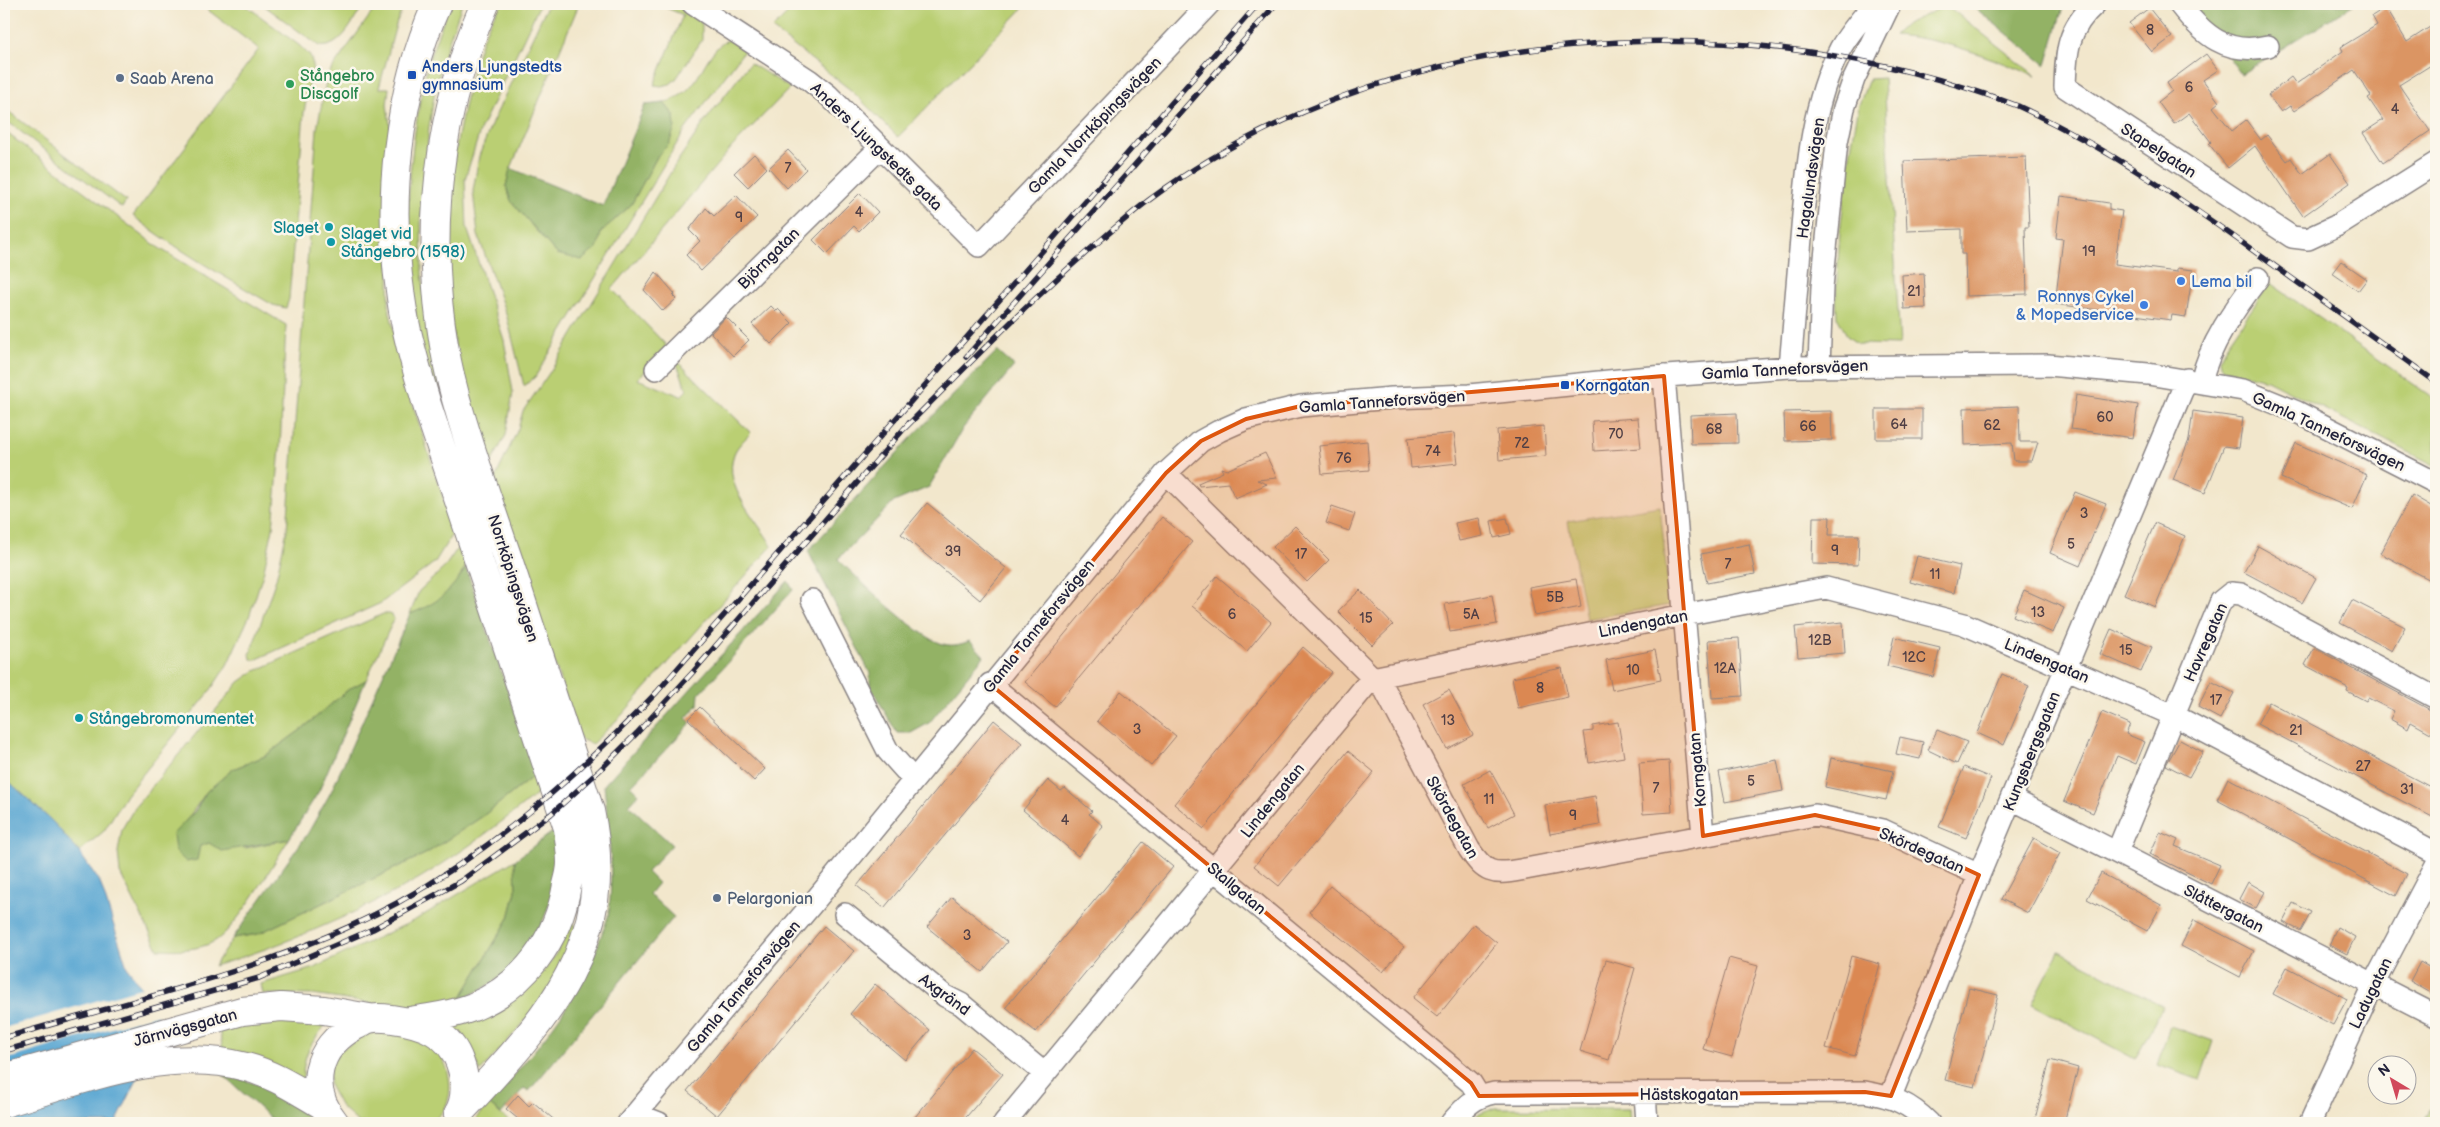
<svg xmlns="http://www.w3.org/2000/svg" width="2440" height="1127" viewBox="0 0 2440 1127" font-family="'Balsamiq Sans',sans-serif">
<rect width="100%" height="100%" fill="#fbf7ec"/>
<filter id="ink" filterUnits="userSpaceOnUse"><feTurbulence type="fractalNoise" baseFrequency=".02" numOctaves="2"/><feDisplacementMap in="SourceGraphic" scale="10" xChannelSelector="R" yChannelSelector="G"/><feConvolveMatrix kernelMatrix="1 2 1 2 8 2 1 2 1" color-interpolation-filters="sRGB"/></filter>
<filter id="wash" filterUnits="userSpaceOnUse"><feTurbulence type="fractalNoise" baseFrequency=".0096" numOctaves="4" result="noise"/><feDisplacementMap in="SourceGraphic" scale="20" xChannelSelector="R" yChannelSelector="G"/><feGaussianBlur stdDeviation="1.12" result="paint"/><feColorMatrix in="noise" values="0 0 0 0 0 0 0 0 0 0 0 0 0 0 0 0 0 1.4 0 .05"/><feComposite in="paint" operator="in"/></filter>
<g filter="url(#wash)">
<rect width="100%" height="100%" fill="#f2e7cc"/>
<path fill="#bacf73" stroke="#6e7857" d="M200 4H244L300 46 310 56 313 65 304 112 289 299 286 308 273 305C225 277 177 250 133 216L259 49Z
M262 4H364C354 19 341 50 319 46Z
M378 4H405L397 21 379 88H389L387 105 391 131 389 308 406 384 454 531 435 562 381 603 255 660 251 659 250 654 276 579 287 530 317 129 327 76Z
M450 4H462L445 52 435 91 429 127 421 219 422 272 427 319 447 414 442 416C433 385 422 353 416 321 401 237 408 151 427 68 432 47 442 25 450 4Z
M502 4H540L481 128 465 179 467 228 504 340 513 392 506 435 489 467C479 434 465 399 458 365 441 271 444 192 466 99 473 67 481 30 502 4Z
M548 4H579L511 168 506 186 532 226 557 254 582 259 601 232 631 205 658 155 669 144 674 115 664 103C703 90 697 64 723 42L729 40 744 51 685 130 535 377 524 386 507 317 478 235 473 191 479 156 492 123Z
M657 4H674L698 19 702 24V40L676 79 670 84 661 86 654 85 683 15Z
M797 4H1027L898 137 852 91 772 29Z
M1943 7 1950 8 2036 76C1989 57 1945 39 1894 35L1906 24Z
M750 63 790 88 732 147 612 289 665 344 668 350 637 379 681 396 687 390 675 359 751 433C745 439 737 446 734 454 722 487 757 519 772 546L621 716 592 744 580 739 501 504 455 585 432 606 410 614 419 591 444 568 459 546 461 550 495 485 494 481 518 429 523 411 552 369 677 162 705 121Z
M1884 78 1900 345 1858 344 1848 337 1837 317 1836 296 1840 231 1849 160 1859 105 1869 79Z
M4 108 126 201 122 208 4 119Z
M4 131 159 248 286 325 280 448 273 528 263 574 249 617 227 665 208 694 126 795 104 831 79 852 53 822 4 777Z
M2270 283 2436 400V466L2267 380 2222 369 2220 359 2224 349Z
M1660 506 1670 605 1586 619 1568 521Z
M383 614H390L394 619 366 680 349 689 302 729 265 756 233 769 207 791 186 821 200 846 209 843 246 848 289 839C273 864 238 927 215 941 198 951 176 950 158 949L120 873 118 852 122 829 135 807 239 682 255 671Z
M536 774 542 790C502 822 462 853 418 879 354 915 284 945 214 966L233 938 258 934 427 853 483 816Z
M515 860 516 891 509 918 460 1000 419 1007 388 1006 313 995 263 994 261 984 314 968 417 919Z
M572 923 576 925 552 984 527 1019 480 1072 475 1057 455 1027C471 1020 489 1014 505 1006 537 987 557 956 572 923Z
M2059 951 2163 1006 2135 1059 2032 1004Z
M295 1020 326 1024C311 1044 303 1053 303 1079L223 1050 219 1030 264 1021Z
M2170 1026 2213 1041 2200 1080 2157 1065Z
M368 1033C386 1033 412 1031 428 1042 453 1059 461 1109 428 1123 418 1127 373 1123 359 1123L341 1107 329 1085 331 1056Z
M2436 1098V1123H2423Z
M489 1104 511 1123H473Z
M1495 1108 1630 1109 1631 1123H1467L1479 1114Z"/>
<path fill="#93b265" stroke="#5a6a50" d="M1970 4H2064L2046 65Z
M2189 4H2354L2241 74Z
M664 103 674 115 675 127 669 144 658 155 631 205 601 232 598 247 582 260 557 254 511 201 506 186 510 168 603 206 645 105Z
M997 351 1014 366 963 428 929 487 894 502 838 559C859 580 915 634 940 643 951 647 959 645 970 641L984 656 929 723 911 733H897L870 686V673L808 551 909 440Z
M466 568 536 774 483 816 427 853 258 934 233 938 308 833 331 792 410 614C438 603 449 593 466 568Z
M788 581 793 590 699 694 698 705 686 718 691 723 631 786 639 794 629 805 672 845 647 872 658 883 649 894 674 917 529 1091 524 1088 501 1114 489 1104C534 1052 582 999 602 933 605 926 608 918 609 911 614 869 608 826 604 785Z
M366 680 319 791 289 839 222 851 209 843 200 846 197 860 186 862 175 851 173 834 195 811 207 791 233 769 265 756 302 729 349 689Z
M555 830C558 871 555 900 535 937 532 943 528 952 524 957 510 974 480 991 460 1000L509 918 516 891 515 860Z
M223 1075C259 1082 289 1095 313 1123H276Z"/>
<path fill="#59a6d2" stroke="#3e6486" d="M4 777 53 822 79 852 100 882 127 967 149 999 158 1017 149 1055 116 1123H4Z"/>
<path fill="#f2e7cc" d="M144 987 159 1014 4 1060V1028Z"/>
<g id="blocks">
<path fill="#db9564" d="M2386 7 2407 42 2436 23V62L2399 85 2430 131 2383 163 2363 133 2383 120 2368 98 2371 96 2354 70 2294 111 2290 106 2281 112 2268 95 2291 77 2296 84 2343 51 2341 47 2377 25 2372 16Z
M2149 8 2172 37 2152 52 2129 23Z
M2206 54 2218 70 2203 80 2219 102 2213 107 2232 131 2246 120 2261 140 2267 135 2287 161 2291 158 2302 174 2330 154 2350 183 2303 216 2255 146 2228 168 2209 144 2211 142 2189 113 2174 124 2158 102 2172 91 2167 83Z
M788 150 806 169 787 188 769 168Z
M754 154 767 168 748 187 734 173Z
M2026 157 2029 227H2025L2027 294 1966 296 1965 254H1961V229L1907 231 1904 161Z
M860 193 878 212 859 231 854 226 827 254 813 240Z
M736 195 757 217 701 271 686 255 700 241 689 230 706 208 714 216Z
M2061 196 2109 203V209L2122 211 2115 264 2177 272V268L2193 270 2186 317 2172 315 2171 320 2055 304 2063 239 2056 238Z
M2341 261 2367 279 2358 291 2332 273Z
M656 272 675 294 673 296 676 299 663 311 644 290Z
M1924 273 1926 308 1904 309 1902 275Z
M771 306 776 311 778 309 792 323 771 344 752 324Z
M726 317 749 340 733 356 711 333Z
M2076 395 2138 405 2133 438 2071 429Z
M2019 406 2020 442H2038L2032 461H2014L2012 443 1965 445 1964 408Z
M1876 409H1922V439H1876Z
M1831 411 1832 440 1785 441 1784 412Z
M2193 411 2243 418 2239 448 2224 446 2205 493 2173 480 2189 440Z
M1737 413 1738 443 1691 444 1690 415Z
M1638 418 1641 448 1594 451 1592 421Z
M1544 426 1546 456 1499 460 1497 430Z
M1454 433 1458 463 1411 468 1408 438Z
M1367 441 1369 470 1322 474 1319 446Z
M2296 443 2367 475 2352 509 2281 478Z
M1265 453 1277 478 1257 480 1267 484 1235 498 1228 483 1199 486 1198 483 1223 472 1221 468 1227 470Z
M2075 492 2106 504 2080 566 2050 553Z
M2412 495 2436 509V583L2380 553Z
M927 503 1006 568 980 600 901 534Z
M1332 506 1355 514 1349 531 1326 523Z
M1162 517 1192 542 1055 707 1025 682Z
M1813 517H1830L1829 535H1859L1858 565 1812 564Z
M1479 518 1483 536 1459 541 1455 523Z
M1507 518 1511 534 1494 538 1491 521Z
M2155 523 2185 536 2155 607 2124 594Z
M1295 526 1329 560 1307 582 1273 547Z
M1749 544 1755 574 1707 583 1701 554Z
M2258 546 2316 578 2302 603 2244 572Z
M1917 556 1960 566 1954 593 1910 582Z
M1217 576 1271 622 1247 651 1192 606Z
M1576 579 1581 607 1535 616 1529 587Z
M1360 590 1393 625 1372 645 1338 611Z
M2024 590 2064 608 2053 633 2013 616Z
M1492 595 1497 624 1450 632 1445 604Z
M2352 600 2405 627 2392 651 2340 623Z
M1843 622 1845 653 1798 657 1795 627Z
M2111 629 2152 647 2141 672 2100 654Z
M1894 637 1940 648 1933 677 1887 666Z
M1739 638 1743 696 1712 698 1708 640Z
M1303 647 1332 672 1204 829 1174 804Z
M2314 648 2436 713V736L2411 722 2408 729 2390 719 2394 711 2368 698 2366 701 2347 691 2348 688 2305 665Z
M1655 650 1661 680 1612 690 1606 660Z
M1562 668 1568 697 1518 708 1512 678Z
M2002 674 2029 686 2004 745 1977 733Z
M2211 681 2234 693 2220 719 2198 707Z
M1449 690 1473 735 1447 749 1423 704Z
M1121 691 1176 736 1151 766 1097 721Z
M2269 702 2436 790V819L2257 724Z
M700 707 765 769 754 781 688 719Z
M2102 712 2130 724 2126 734 2145 742 2136 764 2117 756 2093 813 2064 801Z
M994 720 1022 743 884 908 857 886Z
M1618 722 1624 757 1589 763 1584 732 1593 731V726Z
M1937 730 1967 742 1957 764 1928 750Z
M1900 737 1923 742 1920 759 1896 754Z
M2180 740 2203 752 2189 777 2166 765Z
M1348 751 1374 772 1279 886 1254 866Z
M1831 758 1893 771 1886 800 1825 787Z
M1777 760 1783 791 1725 802 1719 772Z
M1669 761 1672 812 1643 814 1639 763Z
M1964 767 1991 778 1966 838 1939 827Z
M1490 770 1514 814 1488 828 1464 784Z
M2228 778 2407 874 2396 896 2217 800Z
M1048 780 1061 791 1065 788 1092 811 1089 814 1103 826 1078 856 1023 810Z
M1595 796 1600 825 1550 834 1545 805Z
M2160 832 2178 840 2175 846 2220 865 2211 884 2150 854Z
M2034 838 2060 853 2028 913 2001 899Z
M1143 842 1173 867 1036 1032 1006 1007Z
M2101 873 2161 905 2147 931 2087 899Z
M2248 882 2265 892 2256 908 2239 899Z
M1330 886 1404 947 1383 972 1309 912Z
M952 897 1007 942 982 972 927 927Z
M2293 903 2311 912 2301 931 2283 922Z
M2194 920 2254 951 2240 977 2181 946Z
M1474 924 1497 943 1437 1017 1413 998Z
M824 926 854 951 717 1116 687 1091Z
M2337 927 2355 937 2347 954 2329 945Z
M1851 956 1880 964 1855 1056 1826 1048Z
M1729 958 1758 966 1732 1057 1703 1049Z
M1606 960 1635 968 1609 1060 1580 1051Z
M2420 962 2436 971V996L2410 981Z
M2287 967 2347 999 2333 1025 2273 994Z
M875 984 930 1030 905 1060 850 1014Z
M1969 988 1998 995 1975 1087 1945 1080Z
M972 1048 1003 1074 961 1123H910Z
M2050 1060 2078 1068 2064 1123H2034Z
M518 1095 529 1106 533 1102 558 1123H514L518 1119 506 1109Z"/>
</g>
</g>
<g filter="url(#ink)">
<use href="#blocks" fill-opacity="0" stroke="#8a8484" stroke-width="1"/>
<g fill="none" stroke-linecap="round" stroke-linejoin="round">
<g stroke="#8a8484" stroke-width="24">
<path id="minor" d="M693 4 809 80 828 95 979 246 1209 4
M2095 4C2067 29 2066 52 2065 87L2292 237 2308 239 2336 226 2436 163
M2179 4C2203 35 2227 56 2268 46
M1819 366 1822 287 1837 142 1844 108 1854 79 1890 4
M1790 367C1794 320 1798 273 1802 227 1807 168 1812 103 1840 49 1849 33 1862 18 1874 4
M656 369 880 148
M1664 376 1703 836
M2201 382C2209 345 2235 308 2258 278
M1166 473 1385 690 1469 849C1485 873 1492 875 1520 870L1815 815 1883 830 1979 875
M812 600 888 751 913 779
M990 684 1471 1083 1479 1096
M2012 799 2436 1016
M2117 852 2221 601 2231 593 2241 594 2436 698
M845 914 945 996 961 1004 1045 1074
M1645 1094 1647 1123
M1891 1096 1979 875 2187 379
M636 1114 659 1123
M628 1123 818 897 1166 473 1201 441 1219 431 1246 419 1301 406 1392 398 1469 395 1639 378 1790 367 2048 365 2148 374 2243 390 2297 412 2436 483
M1004 1123 1372 678 1684 615 1826 588 1964 624 2173 715 2436 853
M1451 1123C1464 1108 1473 1097 1494 1093L1865 1092C1893 1097 1909 1103 1929 1123
M2310 1123 2373 985 2436 865"/>
</g>
<g stroke="#8a8484" stroke-width="30">
<path id="major" d="M409 1021C430 1018 452 1015 473 1007 524 986 558 940 567 885 569 878 571 870 571 863 571 851 569 840 568 828L427 405C417 370 406 335 401 298 386 201 397 93 437 4
M4 1078 242 1011 281 1007 324 1010 369 1018
M4 1103C81 1081 165 1045 246 1067 273 1074 297 1090 321 1104
M459 1113C544 1022 619 946 590 811 563 727 535 643 508 559 490 506 471 453 456 399 421 271 431 125 485 4
M335 1123C306 1088 316 1047 355 1026 360 1024 364 1020 369 1019 375 1017 385 1018 392 1019 421 1023 450 1032 460 1063 466 1079 467 1099 458 1114"/>
</g>
<use href="#minor" stroke="#fff" stroke-width="21"/>
<use href="#major" stroke="#fff" stroke-width="28"/>
<g stroke="#22223b" stroke-width="5.5">
<path id="rail" d="M966 357 1276 4
M905 428C969 364 1032 298 1102 239 1117 226 1133 212 1149 200 1394 19 1740 0 2018 106 2107 147 2186 202 2265 259 2322 300 2379 341 2436 382
M4 1038C136 999 275 969 397 903 498 847 578 774 657 692L1258 4
M4 1051 259 978 373 929 461 881 551 814 600 770 637 733 693 672 909 423"/>
</g>
<use href="#rail" stroke="#fbf7ec" stroke-width="4" stroke-dasharray="11" stroke-linecap="butt"/>
</g>
</g>
<path fill="#de560e" fill-opacity="0.2" stroke="#de560e" stroke-width="4" stroke-linejoin="round" d="M1664 376 1703 836 1815 815 1883 830 1979 875 1891 1096 1865 1092 1479 1096 1471 1083 990 684 1166 473 1201 441 1246 419 1301 406Z"/>
<g fill="#1a4fb4" stroke="#fbf7ec" stroke-width="2">
<rect x="407" y="70" width="10" height="10" rx="2.5"/>
<rect x="1560" y="380" width="10" height="10" rx="2.5"/>
</g>
<g fill="#5c6f8a" stroke="#fbf7ec" stroke-width="2">
<circle cx="120" cy="78" r="5"/>
<circle cx="717" cy="898" r="5"/>
</g>
<circle fill="#2e9e5b" stroke="#fbf7ec" stroke-width="2" cx="290" cy="84" r="5"/>
<g fill="#0f9aa8" stroke="#fbf7ec" stroke-width="2">
<circle cx="329" cy="227" r="5"/>
<circle cx="331" cy="242" r="5"/>
<circle cx="79" cy="718" r="5"/>
</g>
<g fill="#3f7fe0" stroke="#fbf7ec" stroke-width="2">
<circle cx="2181" cy="281" r="5"/>
<circle cx="2144" cy="305" r="5"/>
</g>
<g text-anchor="middle" stroke-width="5" stroke-linejoin="round" paint-order="stroke">
<g font-size="14" fill="#503f45">
<text x="2150" y="35">8</text>
<text x="2189" y="92">6</text>
<text x="2395" y="114">4</text>
<text x="788" y="173">7</text>
<text x="859" y="217">4</text>
<text x="739" y="222">9</text>
<text x="2089" y="256">19</text>
<text x="1914" y="296">21</text>
<text x="2105" y="422">60</text>
<text x="1899" y="429">64</text>
<text x="1992" y="430">62</text>
<text x="1808" y="431">66</text>
<text x="1714" y="434">68</text>
<text x="1616" y="439">70</text>
<text x="1522" y="448">72</text>
<text x="1433" y="456">74</text>
<text x="1344" y="463">76</text>
<text x="2084" y="518">3</text>
<text x="2071" y="549">5</text>
<text x="1835" y="555">9</text>
<text x="953" y="556">39</text>
<text x="1301" y="559">17</text>
<text x="1728" y="569">7</text>
<text x="1935" y="579">11</text>
<text x="1555" y="602">5B</text>
<text x="2038" y="617">13</text>
<text x="1232" y="619">6</text>
<text x="1471" y="619">5A</text>
<text x="1366" y="623">15</text>
<text x="1820" y="645">12B</text>
<text x="2126" y="655">15</text>
<text x="1914" y="662">12C</text>
<text x="1725" y="673">12A</text>
<text x="1633" y="675">10</text>
<text x="1540" y="693">8</text>
<text x="2216" y="705">17</text>
<text x="1448" y="725">13</text>
<text x="1137" y="734">3</text>
<text x="2296" y="735">21</text>
<text x="2363" y="771">27</text>
<text x="1751" y="786">5</text>
<text x="1656" y="793">7</text>
<text x="2407" y="794">31</text>
<text x="1489" y="804">11</text>
<text x="1573" y="820">9</text>
<text x="1065" y="825">4</text>
<text x="967" y="940">3</text>
</g>
<g font-size="16" fill="#164399" stroke="#fbf7ec" text-anchor="start">
<text x="422" y="72">Anders Ljungstedts<tspan x="422" dy="18">gymnasium</tspan></text>
<text x="1575" y="391">Korngatan</text>
</g>
<g font-size="16" fill="#27864d" stroke="#fbf7ec" text-anchor="start">
<text x="300" y="81">Stångebro<tspan x="300" dy="18">Discgolf</tspan></text>
</g>
<g font-size="16" fill="#4e5e75" stroke="#fbf7ec" text-anchor="start">
<text x="130" y="84">Saab Arena</text>
<text x="727" y="904">Pelargonian</text>
</g>
<g font-size="16" fill="#22223b" stroke="#fbf7ec">
<text transform="translate(1094 125) rotate(-46)" y="6">Gamla Norrköpingsvägen</text>
<text transform="translate(877 146) rotate(44)" y="6">Anders Ljungstedts gata</text>
<text transform="translate(2159 150) rotate(33)" y="6">Stapelgatan</text>
<text transform="translate(1810 178) rotate(-82)" y="6">Hagalundsvägen</text>
<text transform="translate(768 258) rotate(-45)" y="6">Björngatan</text>
<text transform="translate(1785 369) rotate(-3)" y="6">Gamla Tanneforsvägen</text>
<text transform="translate(1382 401) rotate(-4)" y="6">Gamla Tanneforsvägen</text>
<text transform="translate(2329 431) rotate(25)" y="6">Gamla Tanneforsvägen</text>
<text transform="translate(514 578) rotate(72)" y="6">Norrköpingsvägen</text>
<text transform="translate(1643 623) rotate(-11)" y="6">Lindengatan</text>
<text transform="translate(1038 626) rotate(-51)" y="6">Gamla Tanneforsvägen</text>
<text transform="translate(2205 642) rotate(-66)" y="6">Havregatan</text>
<text transform="translate(2047 660) rotate(23)" y="6">Lindengatan</text>
<text transform="translate(2031 751) rotate(-68)" y="6">Kungsbergsgatan</text>
<text transform="translate(1697 770) rotate(-95)" y="6">Korngatan</text>
<text transform="translate(1272 800) rotate(-51)" y="6">Lindengatan</text>
<text transform="translate(1453 817) rotate(61)" y="6">Skördegatan</text>
<text transform="translate(1922 850) rotate(24)" y="6">Skördegatan</text>
<text transform="translate(1237 888) rotate(40)" y="6">Stallgatan</text>
<text transform="translate(2224 908) rotate(27)" y="6">Slåttergatan</text>
<text transform="translate(743 986) rotate(-50)" y="6">Gamla Tanneforsvägen</text>
<text transform="translate(2370 993) rotate(-64)" y="6">Ladugatan</text>
<text transform="translate(945 994) rotate(36)" y="6">Axgränd</text>
<text transform="translate(185 1027) rotate(-15)" y="6">Järnvägsgatan</text>
<text x="1689" y="1100">Hästskogatan</text>
</g>
<g font-size="16" fill="#0d838f" stroke="#fbf7ec" text-anchor="start">
<text x="319" y="233" text-anchor="end">Slaget</text>
<text x="341" y="239">Slaget vid<tspan x="341" dy="18">Stångebro (1598)</tspan></text>
<text x="89" y="724">Stångebromonumentet</text>
</g>
<g font-size="16" fill="#366cbe" stroke="#fbf7ec" text-anchor="start">
<text x="2191" y="287">Lema bil</text>
<text x="2134" y="302" text-anchor="end">Ronnys Cykel<tspan x="2134" dy="18">&amp; Mopedservice</tspan></text>
</g>
</g>
<rect width="2440" height="1127" fill="none" stroke="#fbf7ec" stroke-width="20"/>
<g transform="translate(2392 1080) rotate(322)"><circle r="24" fill="#fbf7ec" stroke="#a4a2a5"/>
<path d="M0-4L9 19L0 12L-9 19Z" fill="#d1495b"/>
<text y="-8" font-size="14" font-weight="bold" text-anchor="middle" fill="#22223b">N</text>
</g>
</svg>
